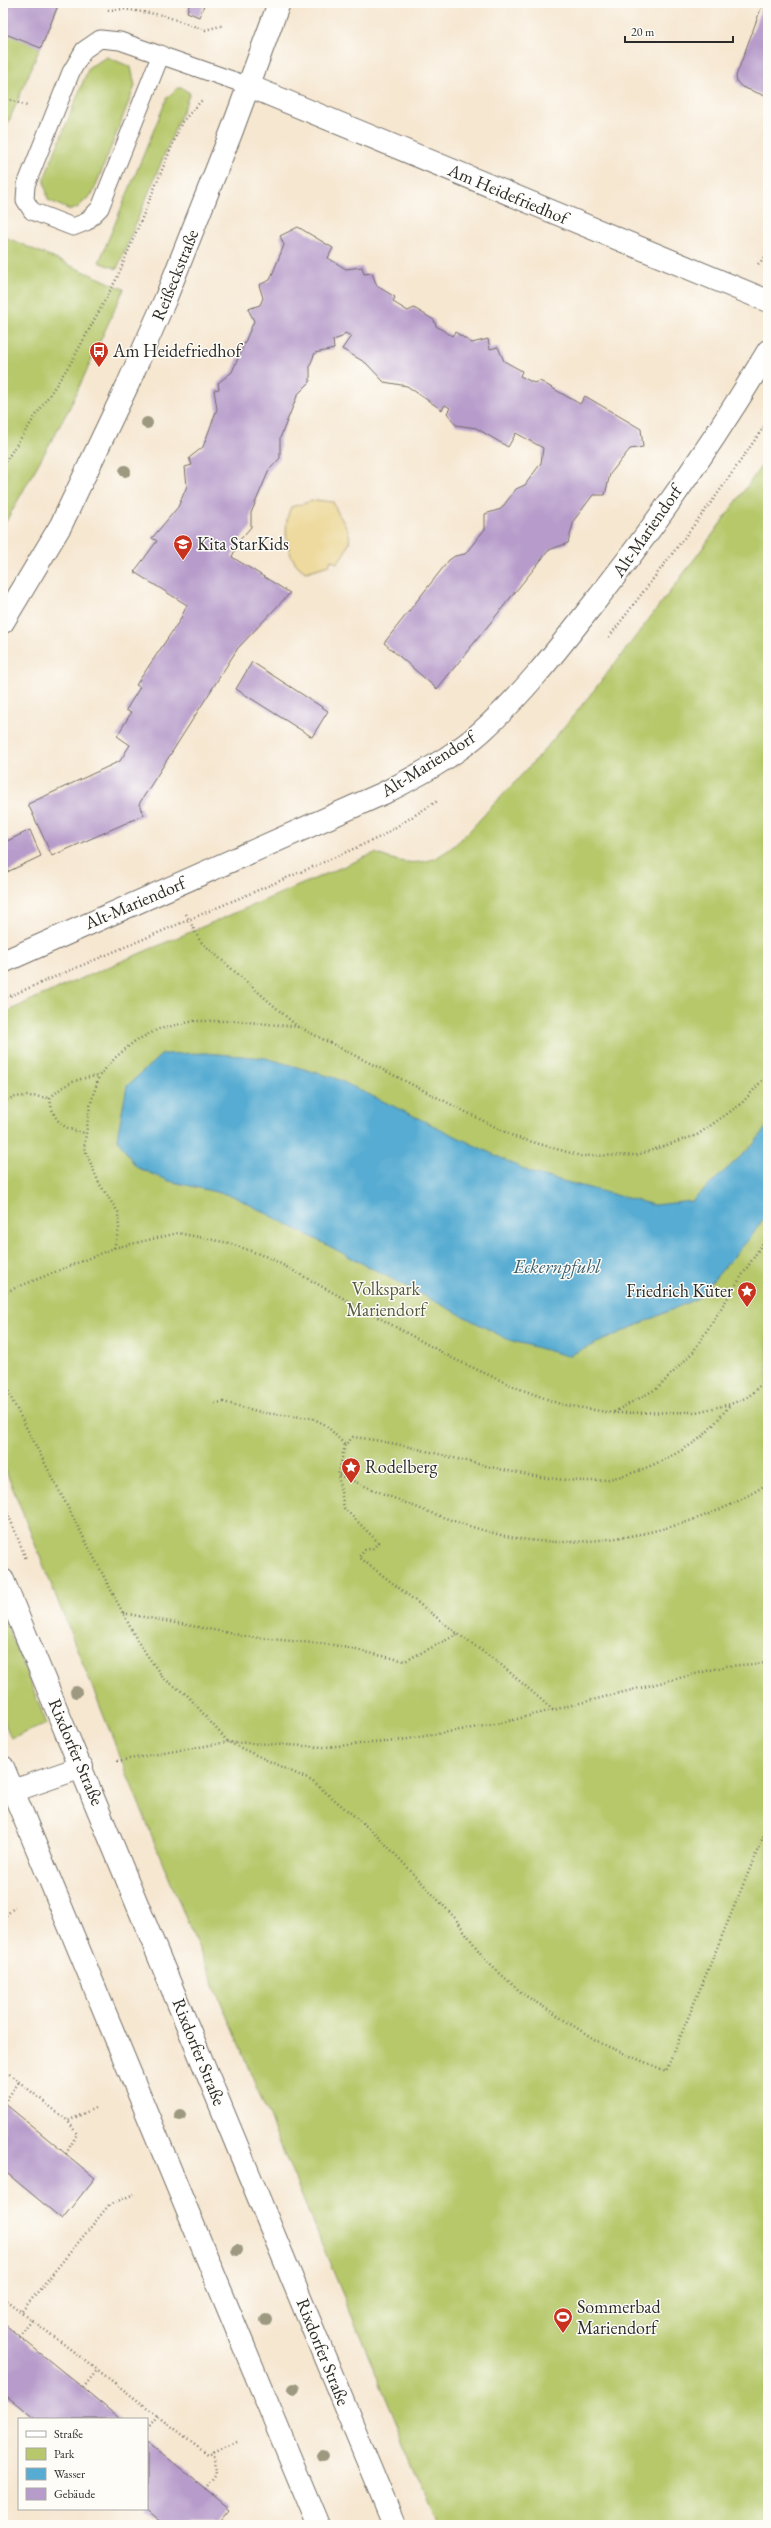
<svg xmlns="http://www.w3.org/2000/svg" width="771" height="2528" viewBox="0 0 771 2528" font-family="'EB Garamond',serif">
<rect width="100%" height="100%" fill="#fdfcf7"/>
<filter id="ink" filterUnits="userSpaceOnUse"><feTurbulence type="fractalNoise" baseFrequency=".025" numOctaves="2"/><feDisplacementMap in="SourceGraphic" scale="8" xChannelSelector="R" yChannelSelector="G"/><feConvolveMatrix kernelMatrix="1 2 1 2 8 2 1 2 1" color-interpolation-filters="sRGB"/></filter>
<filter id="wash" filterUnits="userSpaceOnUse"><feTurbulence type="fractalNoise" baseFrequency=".012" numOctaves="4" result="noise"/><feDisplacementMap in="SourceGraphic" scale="16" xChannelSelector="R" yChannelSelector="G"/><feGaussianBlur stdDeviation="0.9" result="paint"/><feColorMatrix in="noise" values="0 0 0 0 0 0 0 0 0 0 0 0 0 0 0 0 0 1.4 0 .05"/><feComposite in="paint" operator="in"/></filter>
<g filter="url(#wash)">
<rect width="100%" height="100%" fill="#f6e7d1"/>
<path fill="#b6c86b" stroke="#707a4b" d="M3 3H59L3 135Z
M107 57 131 67 135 86 93 193 77 208 70 210 48 200 44 179 89 67Z
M177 88H182L190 93 117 269 99 262 167 98Z
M3 236 124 289 69 409 3 527Z
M768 456V2525H439L157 1849 3 1464V1014L31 1000 375 853C395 861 417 868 439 856 461 844 480 818 498 800 549 748 595 690 639 632 684 574 727 516 768 456Z
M3 1615 47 1724 11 1738 3 1719Z"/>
<path fill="#eeda9e" stroke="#8c8264" d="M316 500 333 502C344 531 362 532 337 563L331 560 329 565 306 572C285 561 282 526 291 507Z"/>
<path fill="#56acd2" stroke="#406c7e" d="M205 1053 266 1058 335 1078 532 1173 654 1205 692 1201 753 1145 768 1125V1212L751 1237 698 1298 568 1356 509 1340 233 1196 169 1181 136 1167 117 1138 127 1086 162 1054Z"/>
<g id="blocks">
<path fill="#b79ccb" d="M3 3H59L41 48 3 33Z
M190 3H205L199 17 187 12Z
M763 3H768V97L742 87 737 82 736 76Z
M298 227 333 248 328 258 346 269 362 267 364 274 372 273 377 286 395 297 393 302 408 311 414 308 434 320 436 326 452 336 455 332 472 343 488 339 490 349 498 347 504 361 522 371 520 376 534 383 540 381 580 404 585 396 641 429 643 447 630 449 610 474 605 495H593L574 520 568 543 549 550 437 689 384 643 449 560 455 556 465 554 485 529V514L501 509 516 489 525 485 541 463 543 448 516 433 508 447 476 428 456 425 447 413 450 408 445 405 442 410 407 386 384 382 366 363 342 349 351 336 345 333 342 337 333 340 334 349 315 353 310 365V382L298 394 280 438V458L269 470 251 513V527L238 542 232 557 290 593 238 648 139 804 144 815 52 856 28 804 120 761 130 745 117 736 131 713 126 710 140 687 136 685 180 620 187 605 134 572 157 541 152 538 178 507 187 486 185 467 192 465 189 458 203 447 217 409 214 390 219 389 218 383 232 372 254 321 248 309 260 305 263 298 259 285 270 280 284 245 280 236Z
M252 662 328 711 312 737 236 689Z
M30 830 41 856 3 874V843Z
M3 2102 95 2178 62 2219 3 2170Z
M3 2323 83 2388 120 2419H35L3 2393Z
M147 2441 230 2509 217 2525H164L145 2509H147Z"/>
</g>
</g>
<g filter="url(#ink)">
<use href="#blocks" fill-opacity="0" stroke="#726d65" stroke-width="1"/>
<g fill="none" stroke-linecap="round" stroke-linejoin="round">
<g stroke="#726d65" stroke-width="19">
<path id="lane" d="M161 54 100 208 86 222 73 227 32 211 25 200 26 185 71 72 84 50 100 39 120 41 249 86"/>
</g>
<g stroke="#726d65" stroke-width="24">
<path id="street" d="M249 86 768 301"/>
</g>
<g stroke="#726d65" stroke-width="24">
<path id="secondary" d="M3 622 61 525 128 384 165 300 231 133 279 3
M3 962 384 793C417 776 453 757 481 732 520 697 555 653 587 612 653 529 714 442 768 351
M3 1580 394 2525
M3 1767 318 2525
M13 1791 82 1767"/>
</g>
<path stroke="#726d65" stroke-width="2.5" stroke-dasharray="1 3" stroke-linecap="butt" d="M108 10 123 9 162 15 205 30 224 25
M3 97 27 106
M758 264 768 255
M3 465 72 361 117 278 182 122 203 99
M609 637 716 496 768 421
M186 914 200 941 298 1027
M3 999 324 862 380 837 439 800
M50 1098C52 1121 64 1130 85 1133
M50 1098C65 1083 78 1078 99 1076
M3 1101C18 1094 34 1096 50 1098
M114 1248 119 1229 118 1212 99 1183 84 1148 90 1106 99 1076 116 1057 135 1041 159 1029 194 1021H237L299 1027 515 1137 581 1156 637 1155 697 1135 741 1104 768 1074
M3 1293 114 1248 178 1233 229 1243 270 1258 454 1359 515 1387 560 1404 612 1413 696 1412 731 1404 748 1397 768 1378
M3 1376 12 1400 138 1642 163 1678 187 1695 228 1742 312 1781 377 1835 455 1918 486 1961 523 1994 602 2044 666 2071 768 1825
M215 1403 223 1402 264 1413 312 1418 326 1425 345 1445
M614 1412 658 1388 693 1352 768 1235
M339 1475C391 1497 445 1521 501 1535 580 1555 702 1530 768 1483
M3 1501 26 1559
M123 1613 250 1637 334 1645 405 1661 458 1634
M553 1710 499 1663 458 1634 359 1557 365 1550 374 1548 378 1542 344 1508 338 1475 345 1445 353 1437C432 1446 508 1480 588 1481 614 1481 644 1470 667 1458 679 1452 694 1444 705 1434 714 1425 722 1414 731 1404
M117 1761 228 1742 325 1747 396 1741 501 1723 727 1666 768 1663
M3 1918 15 1907
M3 2069 68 2121 97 2107
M4 2103 19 2082
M66 2154 77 2134 68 2121
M3 2298 208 2454 237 2442
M22 2311 109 2205 134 2194
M19 2337 33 2319
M83 2388 98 2369
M147 2429 158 2415
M205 2489 215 2475 214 2451"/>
<use href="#lane" stroke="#fff" stroke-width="17"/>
<use href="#street" stroke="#fff" stroke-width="22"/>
<use href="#secondary" stroke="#fff" stroke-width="22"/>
</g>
<g fill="#9d9980">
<circle cx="147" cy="423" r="6"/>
<circle cx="125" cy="471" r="6"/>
<circle cx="76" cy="1692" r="6"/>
<circle cx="180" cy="2115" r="6"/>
<circle cx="237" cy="2250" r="6"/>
<circle cx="266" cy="2320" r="6"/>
<circle cx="294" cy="2389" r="6"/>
<circle cx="322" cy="2456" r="6"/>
</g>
</g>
<defs>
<g id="bus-pin" transform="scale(1)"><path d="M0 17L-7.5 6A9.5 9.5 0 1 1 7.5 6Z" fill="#c8321e" stroke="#fdfcf7"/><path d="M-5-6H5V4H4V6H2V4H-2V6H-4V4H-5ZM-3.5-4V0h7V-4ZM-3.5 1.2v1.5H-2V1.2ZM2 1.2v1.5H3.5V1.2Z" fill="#fff"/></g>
<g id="school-pin" transform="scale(1)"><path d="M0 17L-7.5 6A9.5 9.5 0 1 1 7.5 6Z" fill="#c8321e" stroke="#fdfcf7"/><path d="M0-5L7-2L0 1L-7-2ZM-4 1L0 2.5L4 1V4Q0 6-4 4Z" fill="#fff"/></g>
<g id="sight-pin" transform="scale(1)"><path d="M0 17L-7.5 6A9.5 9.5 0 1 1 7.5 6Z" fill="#c8321e" stroke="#fdfcf7"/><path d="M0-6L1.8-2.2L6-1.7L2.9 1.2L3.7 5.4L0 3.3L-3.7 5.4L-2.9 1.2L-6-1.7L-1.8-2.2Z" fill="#fff"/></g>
<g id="stadium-pin" transform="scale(1)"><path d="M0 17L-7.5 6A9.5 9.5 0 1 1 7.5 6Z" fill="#c8321e" stroke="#fdfcf7"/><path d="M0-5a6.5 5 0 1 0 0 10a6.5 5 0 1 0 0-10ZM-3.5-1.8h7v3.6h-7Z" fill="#fff"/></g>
</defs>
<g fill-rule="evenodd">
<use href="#bus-pin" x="99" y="351"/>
<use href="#school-pin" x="183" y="544"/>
<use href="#sight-pin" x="747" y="1291"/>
<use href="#sight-pin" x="351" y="1467"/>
<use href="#stadium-pin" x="563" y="2317"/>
</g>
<g text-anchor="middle" stroke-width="3" stroke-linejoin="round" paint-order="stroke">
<g font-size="18" fill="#2b2b2b" stroke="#fdfcf7">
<text transform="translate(508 194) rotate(23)" y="6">Am Heidefriedhof</text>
<text transform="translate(175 275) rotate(-68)" y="6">Reißeckstraße</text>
<text transform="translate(647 531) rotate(-55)" y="6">Alt-Mariendorf</text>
<text transform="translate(428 764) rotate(-32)" y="6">Alt-Mariendorf</text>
<text transform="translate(135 903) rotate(-23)" y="6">Alt-Mariendorf</text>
<text transform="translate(76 1752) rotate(67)" y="6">Rixdorfer Straße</text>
<text transform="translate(199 2052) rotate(68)" y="6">Rixdorfer Straße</text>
<text transform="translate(323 2352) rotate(68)" y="6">Rixdorfer Straße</text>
</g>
<g font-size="18" fill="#2b2b2b" stroke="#fdfcf7" text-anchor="start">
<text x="113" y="357">Am Heidefriedhof</text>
<text x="197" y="550">Kita StarKids</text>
<text x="733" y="1297" text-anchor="end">Friedrich Küter</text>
<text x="365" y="1473">Rodelberg</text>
<text x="577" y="2313">Sommerbad<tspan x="577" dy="21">Mariendorf</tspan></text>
</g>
<g font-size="18" fill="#555a3e" stroke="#fdfcf7">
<text x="386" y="1295">Volkspark<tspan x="386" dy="21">Mariendorf</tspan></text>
</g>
<g font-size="19" font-style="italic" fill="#3c5f6e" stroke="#fdfcf7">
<text x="557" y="1273">Eckernpfuhl</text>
</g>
</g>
<rect width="771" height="2528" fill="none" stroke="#fdfcf7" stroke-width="16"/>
<rect x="18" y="2418" width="130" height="92" fill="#fdfcf7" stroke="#a9a8a5"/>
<rect x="26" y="2431" width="20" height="6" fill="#ffffff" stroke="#a9a8a5"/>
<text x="54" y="2438" font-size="12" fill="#2b2b2b">Straße</text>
<rect x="26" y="2448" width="20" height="12" fill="#b6c86b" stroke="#a9a8a5"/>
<text x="54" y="2458" font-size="12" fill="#2b2b2b">Park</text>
<rect x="26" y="2468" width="20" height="12" fill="#56acd2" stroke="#a9a8a5"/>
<text x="54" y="2478" font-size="12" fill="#2b2b2b">Wasser</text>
<rect x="26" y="2488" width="20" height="12" fill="#b79ccb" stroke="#a9a8a5"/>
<text x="54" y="2498" font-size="12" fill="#2b2b2b">Gebäude</text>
<path d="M625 36v6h108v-6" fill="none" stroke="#2b2b2b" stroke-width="2"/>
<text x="631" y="36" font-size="12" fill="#2b2b2b" stroke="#fdfcf7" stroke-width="3" paint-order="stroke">20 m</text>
</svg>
